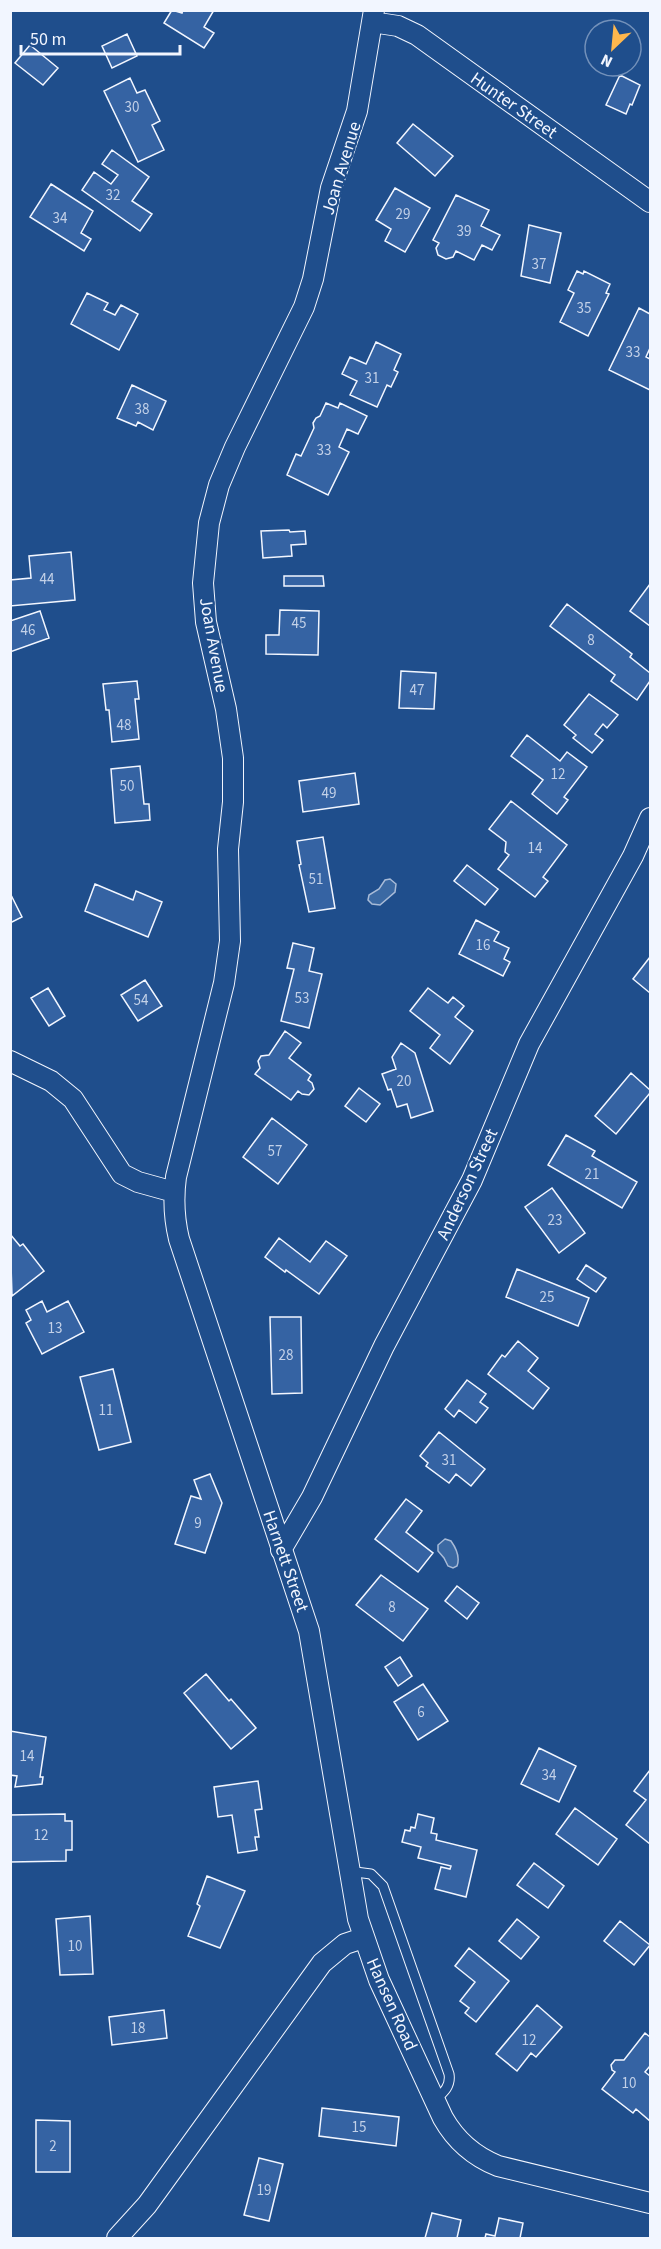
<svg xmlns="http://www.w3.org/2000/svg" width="661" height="2249" viewBox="0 0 661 2249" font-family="'Source Sans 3',sans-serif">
<rect width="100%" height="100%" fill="#1f4e8c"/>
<path fill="#3b69a3" stroke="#a8bbd7" stroke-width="1.5" d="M390 879 396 884 395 892 380 905 372 904 368 900 369 895 379 889 385 880Z
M445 1539 451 1541C456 1548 460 1558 457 1566L453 1568 448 1566 444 1558 438 1551V1545Z"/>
<path fill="#3563a3" stroke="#f2f6ff" stroke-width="1.5" d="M172 10 182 13 183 10H214L204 27 214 33 204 48 164 23Z
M127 34 137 56 112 68 102 46Z
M30 45 58 68 43 85 15 63Z
M620 75 640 85 632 105 630 104 626 114 606 105Z
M130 78 137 93 145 90 160 121 152 125 164 150 138 162 104 91Z
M413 124 453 156 435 176 397 143Z
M112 150 149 177 132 201 152 214 140 231 82 190 94 172 111 184 118 175 102 164Z
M51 184 93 211 81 233 91 239 84 251 30 217Z
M395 188 430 208 405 252 385 241 391 229 376 220Z
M456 195 489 210 481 226 500 235 492 250 482 245 474 260 456 251 453 257 446 259 438 255 436 248 439 243 433 240Z
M529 225 561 233 550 283 521 276Z
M577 271 583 274 584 271 610 284 606 293 609 294 588 336 560 322 574 293 568 290Z
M87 293 108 303 104 310 115 315 121 305 138 314 119 350 71 324Z
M639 308 650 314V348L646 357 650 359V390L609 370Z
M376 342 401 354 394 370 398 372 391 387 387 385 377 407 350 395 357 381 342 374 350 357 366 364Z
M132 385 166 401 153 430 138 422 136 426 117 418Z
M326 403 338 408 340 403 367 416 358 434 347 429 339 447 349 452 328 495 287 475 296 454 301 456 314 428 313 423 316 418 320 416Z
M289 530 290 532 305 531 306 544 291 545 292 556 263 558 261 531Z
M71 552 75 600 10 606V580L31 578 29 556Z
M284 576H323L324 586H284Z
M650 584V626L630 611Z
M567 604 632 654 630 657 650 673V681L637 700 611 681 615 675 550 626Z
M280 610 319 611 318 655 266 654V635H279Z
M40 611 49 638 10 652V621Z
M401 671 436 673 434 709 399 708Z
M137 681 139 699H135L139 739 112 742 109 710H106L103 684Z
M589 694 618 715 607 728 603 724 595 734 603 740 592 753 573 738 576 735 564 725Z
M527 735 560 761 567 752 587 767 564 797 568 800 557 814 532 794 543 780 511 756Z
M140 766 144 804H149L150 820 115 823 111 769Z
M355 773 359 804 303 812 299 781Z
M511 801 567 845 543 877 548 881 535 897 498 869 509 855 505 852 506 842 489 829Z
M323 837 335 908 309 912 299 865 301 864 297 841Z
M467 865 498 889 485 905 454 881Z
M95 884 133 900 136 891 162 902 148 937 85 911Z
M10 893 22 917 10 923Z
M476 920 499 932 494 941 509 948 504 959 510 962 503 976 459 954Z
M293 943 314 948 309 971 322 974 309 1028 281 1021 294 969 287 968Z
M650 957V993L633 979Z
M145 980 162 1006 138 1021 121 995Z
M48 988 65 1016 49 1026 31 998Z
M428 988 448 1003 453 997 464 1006 455 1017 473 1031 450 1064 430 1048 440 1035 410 1011Z
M285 1031 301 1043 289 1058 311 1075 308 1080 312 1083 314 1089 309 1095 302 1094 298 1091 291 1100 255 1074 260 1068 258 1061 261 1056 269 1055Z
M401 1043 415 1053 433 1111 411 1118 407 1104 397 1107 391 1089 388 1090 382 1074 396 1069 392 1057Z
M631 1073 650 1090V1093L616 1134 595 1116Z
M359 1088 380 1104 366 1122 345 1106Z
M272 1118 307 1145 278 1184 243 1157Z
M566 1135 595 1151 592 1156 637 1182 622 1208 548 1165Z
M552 1188 585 1233 559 1253 525 1207Z
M10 1234 20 1246 23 1244 44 1271 12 1296Z
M279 1238 310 1262 326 1241 347 1256 319 1294 286 1270 285 1272 265 1257Z
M586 1265 606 1278 596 1292 577 1279Z
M517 1269 589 1298 578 1326 506 1297Z
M42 1301 47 1312 68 1301 84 1332 42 1354 26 1323 31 1320 26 1310Z
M270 1317H301L302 1393 272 1394Z
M518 1341 538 1358 528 1371 549 1388 533 1409 488 1374 502 1355 505 1357Z
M113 1369 131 1442 99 1450 80 1377Z
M467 1380 486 1394 480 1402 488 1408 476 1423 459 1410 454 1417 445 1409Z
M439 1432 485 1469 471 1486 456 1474 449 1483 426 1466 428 1463 420 1456Z
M210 1474 222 1503 205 1553 175 1544 191 1496 201 1499 194 1480Z
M406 1499 422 1511 406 1532 433 1553 418 1572 375 1539Z
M381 1575 428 1609 403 1641 356 1605Z
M457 1586 479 1603 467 1619 445 1601Z
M400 1657 412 1676 398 1686 385 1667Z
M206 1674 229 1701 231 1699 256 1728 231 1749 184 1693Z
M423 1684 448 1721 418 1740 394 1702Z
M10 1731 46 1737 40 1777H43L42 1784 15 1787 17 1776 10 1775Z
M539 1748 576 1766 559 1802 521 1784Z
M650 1770V1844L626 1825 646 1800 634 1791Z
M258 1781 262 1809 255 1810 259 1837H255L257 1850 238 1853 232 1815 218 1817 214 1787Z
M575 1808 617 1839 598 1865 556 1834Z
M65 1814V1821H72V1850H66V1861L10 1862V1815Z
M418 1814 434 1818 431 1833 437 1834 436 1840 477 1850 466 1897 435 1889 441 1867 450 1869 451 1866 418 1858 421 1847 402 1842 405 1830 410 1831 411 1827 415 1828Z
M534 1863 564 1886 548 1908 517 1885Z
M207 1876 245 1891 220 1948 188 1936 200 1906 197 1904Z
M90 1916 93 1974 60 1975 56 1919Z
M517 1919 539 1937 521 1959 499 1941Z
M620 1921 650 1945 634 1965 604 1941Z
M469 1948 509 1981 476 2022 465 2013 469 2008 460 2001 475 1982 455 1966Z
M537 2005 562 2027 536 2057 531 2053 517 2071 496 2054Z
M164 2010 167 2038 112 2045 109 2017Z
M645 2033 650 2037V2066L645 2072 650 2076V2121L636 2109 633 2113 602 2089 615 2072 612 2070 611 2065 615 2060H624Z
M322 2108 399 2117 396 2146 319 2136Z
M36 2120 70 2121V2172H36Z
M259 2158 283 2164 269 2221 244 2215Z
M432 2213 461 2220 457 2238H425Z
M499 2218 523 2223 520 2238H485L486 2234 495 2236Z"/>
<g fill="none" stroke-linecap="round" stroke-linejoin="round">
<g stroke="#f2f6ff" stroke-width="11">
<path id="service" d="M348 1871 371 1874 383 1886 449 2074C451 2086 444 2092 435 2100"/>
</g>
<g stroke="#f2f6ff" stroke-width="22">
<path id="minor" d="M374 10 357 111 331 188 313 279 304 307 235 447 219 485 209 523 203 583 206 622 226 709 233 758V802L228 849 230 941 224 983 176 1177C173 1199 174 1218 179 1239L309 1631 358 1919 379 1980 443 2118C456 2141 473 2156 498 2166L650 2203
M372 22 398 26 417 35 650 202
M10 1061 51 1081 73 1099 122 1174 138 1182 174 1192
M281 1550 312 1497 384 1346 472 1180 529 1044 633 856 650 818
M117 2238 147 2205 322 1963 345 1944 363 1938"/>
</g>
<use href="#service" stroke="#1f4e8c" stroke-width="9"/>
<use href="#minor" stroke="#1f4e8c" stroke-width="20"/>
</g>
<g text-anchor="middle" stroke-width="4.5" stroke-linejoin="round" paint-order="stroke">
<g font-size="15" fill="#c3d1e8">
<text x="132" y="112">30</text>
<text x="113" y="200">32</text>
<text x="403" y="219">29</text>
<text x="60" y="223">34</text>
<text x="464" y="236">39</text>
<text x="539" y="269">37</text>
<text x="584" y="313">35</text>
<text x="633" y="357">33</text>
<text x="372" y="383">31</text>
<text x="142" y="414">38</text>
<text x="324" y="455">33</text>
<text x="47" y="584">44</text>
<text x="299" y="628">45</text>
<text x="28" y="635">46</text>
<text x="591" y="645">8</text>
<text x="417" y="695">47</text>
<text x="124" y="730">48</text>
<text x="558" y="779">12</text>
<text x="127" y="791">50</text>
<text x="329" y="798">49</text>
<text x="535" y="853">14</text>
<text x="316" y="884">51</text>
<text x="483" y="950">16</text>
<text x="302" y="1003">53</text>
<text x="141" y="1005">54</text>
<text x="404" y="1086">20</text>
<text x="275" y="1156">57</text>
<text x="592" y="1179">21</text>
<text x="555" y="1225">23</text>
<text x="547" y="1302">25</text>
<text x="55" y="1333">13</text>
<text x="286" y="1360">28</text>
<text x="106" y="1415">11</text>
<text x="449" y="1465">31</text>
<text x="198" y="1528">9</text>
<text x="392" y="1612">8</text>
<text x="421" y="1717">6</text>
<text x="27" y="1761">14</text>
<text x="549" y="1780">34</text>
<text x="41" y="1840">12</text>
<text x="75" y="1951">10</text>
<text x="138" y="2033">18</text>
<text x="529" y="2045">12</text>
<text x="629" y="2088">10</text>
<text x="359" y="2132">15</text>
<text x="53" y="2151">2</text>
<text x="264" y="2195">19</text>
</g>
<g font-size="18" fill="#f2f6ff" stroke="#1f4e8c">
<text transform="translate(514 105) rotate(35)" y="6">Hunter Street</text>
<text transform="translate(341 168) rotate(-73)" y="6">Joan Avenue</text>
<text transform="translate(214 645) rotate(80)" y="6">Joan Avenue</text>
<text transform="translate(467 1184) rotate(-65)" y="6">Anderson Street</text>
<text transform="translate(286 1561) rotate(71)" y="6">Harnett Street</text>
<text transform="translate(392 2004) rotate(66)" y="6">Hansen Road</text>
</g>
</g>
<rect width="661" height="2249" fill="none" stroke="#f2f6ff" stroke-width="24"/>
<g transform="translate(613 48) rotate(206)"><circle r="28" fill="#1f4e8c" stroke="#7391ba" stroke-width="1.5"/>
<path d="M0-4.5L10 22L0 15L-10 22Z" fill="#ffb74d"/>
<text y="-9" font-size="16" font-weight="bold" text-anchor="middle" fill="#f2f6ff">N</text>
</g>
<path d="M21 45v9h159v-9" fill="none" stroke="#f2f6ff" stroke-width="3"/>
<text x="30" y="45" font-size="18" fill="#f2f6ff" stroke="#1f4e8c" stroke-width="4.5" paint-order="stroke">50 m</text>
</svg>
